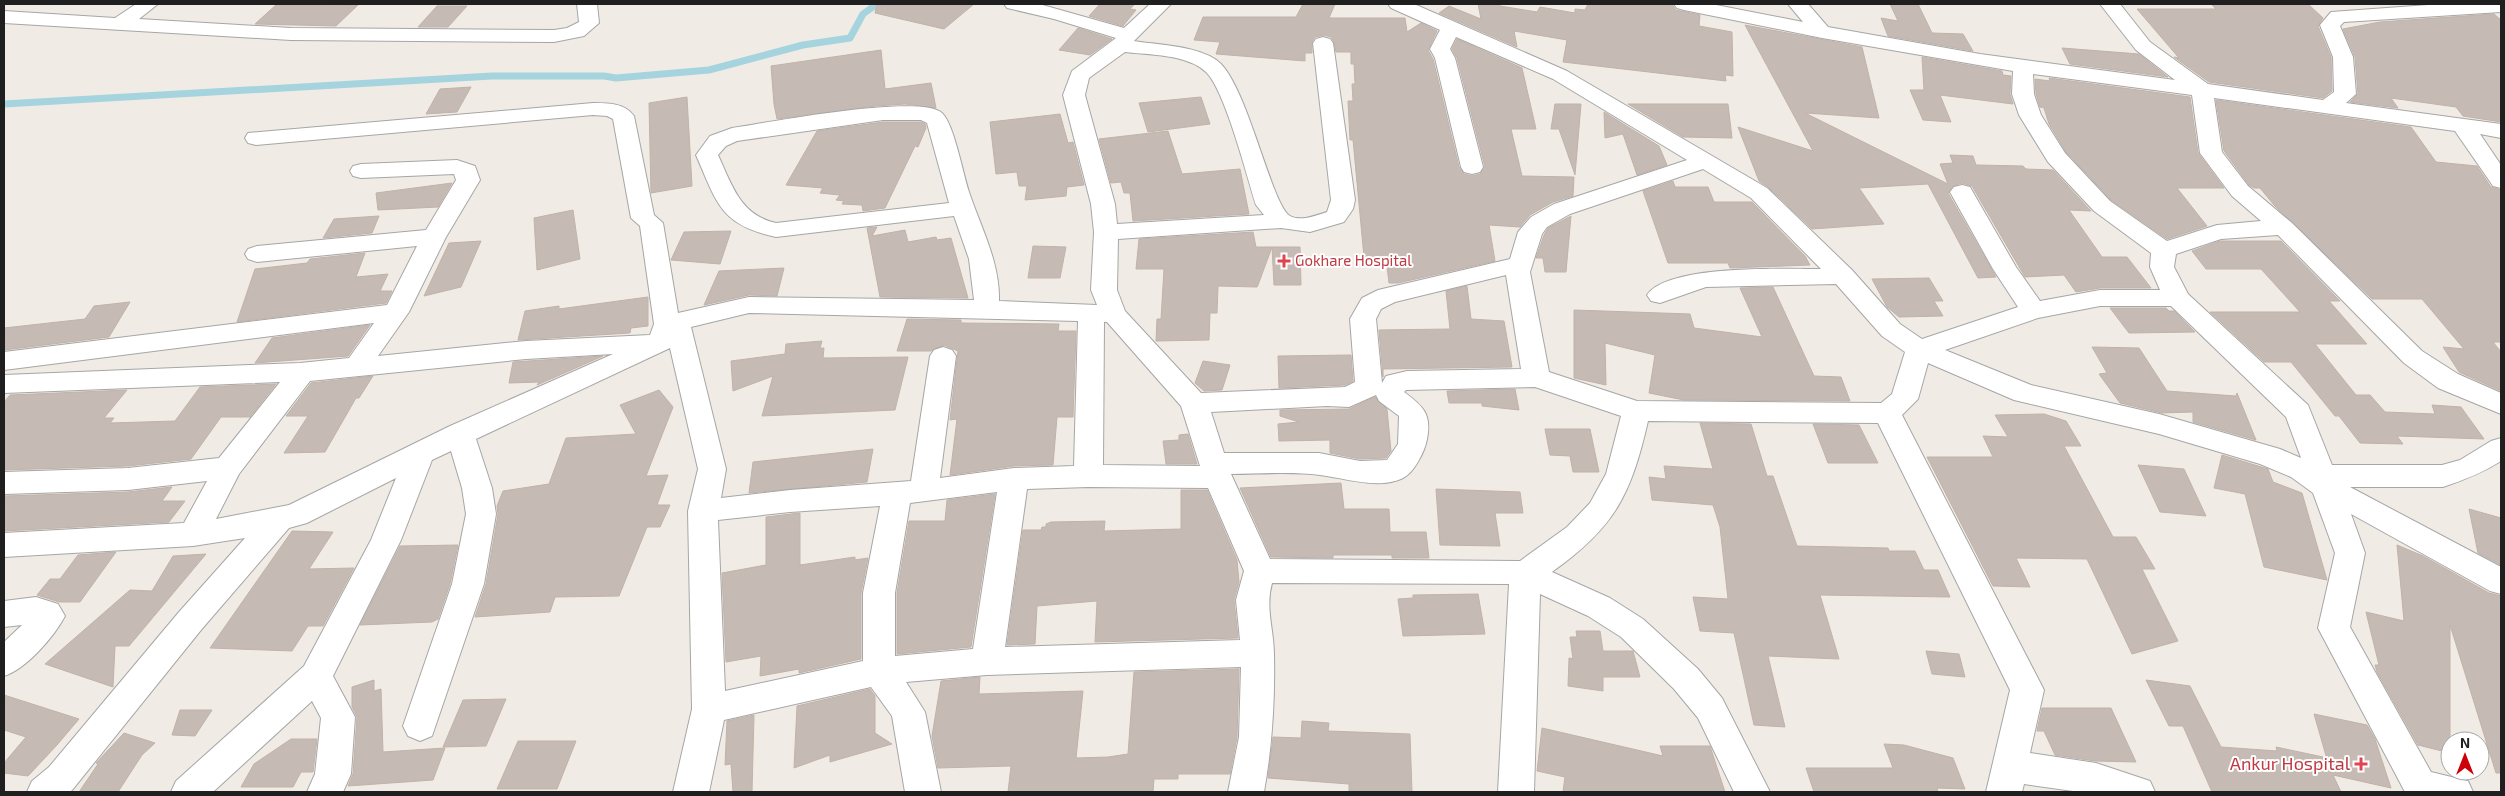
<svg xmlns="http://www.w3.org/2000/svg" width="2505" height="796" viewBox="0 0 2505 796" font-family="'Exo 2',sans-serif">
<rect width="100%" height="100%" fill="#f0ece5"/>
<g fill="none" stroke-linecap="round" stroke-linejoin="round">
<path stroke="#a5d4de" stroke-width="7" d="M4 104 492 76H604L616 78 709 70 803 45 850 38 863 14 877 4"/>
</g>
<path fill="#c5bbb4" stroke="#c2b2a7" d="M277 4H298L358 5 336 26 255 24Z
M877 4H974L944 29 875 13Z
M1100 4H1135L1130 9 1136 10 1123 26 1089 16Z
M1303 4H1335L1329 18H1405L1407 32 1421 23 1437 31 1428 50 1433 59 1459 167 1464 174 1472 176 1480 174 1485 167 1457 58 1452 49 1457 39 1522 68 1536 129H1511L1522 176 1574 177 1573 196 1553 202 1530 215 1520 227 1489 225 1495 261 1398 283H1389L1386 258 1364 257 1353 140H1350L1348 101H1353L1352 84H1355L1354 64H1351V52H1336L1334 42 1331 37 1324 35 1315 37 1312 42V53H1305V61L1216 54 1220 42 1194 40 1203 17H1296Z
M1478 4H1500V6L1537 12 1540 7 1575 13V9L1585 10 1588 4H1672L1676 10 1700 15 1699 26 1732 32 1733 76 1725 75 1726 81 1563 62 1567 40 1514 31 1517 47 1439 13 1449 6 1481 19Z
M1890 4H1918L1932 33 1963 34 1973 51 1888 36 1881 18 1898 21Z
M2211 4H2308L2323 18 2318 26 2331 57 2332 91 2323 98 2209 82 2174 57 2179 58 2137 9H2216Z
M437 6H467L448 27H418Z
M2494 14 2501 20V122L2463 116 2456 107 2391 98 2398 108 2350 102 2358 94 2355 57 2343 29 2380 22Z
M1745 25 1862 47 1879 118 1805 113 1948 184 1940 164 1953 163 1950 155 1973 156 1976 165 2023 166 2026 169 2053 170 2091 211 2069 210 2102 257H2127L2151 288H2100L2076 292 2064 275 2025 277 1972 186 1962 183 1953 186 1948 193 1996 277 1978 278 1928 184 1859 188 1884 224 1812 229 1768 187 1759 181 1738 127 1813 151Z
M1078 28 1112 39 1090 55 1059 50Z
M2062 48 2139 54 2168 77 2070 64Z
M881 50 885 89 931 83 936 108 905 104 875 106 777 119 774 104 771 66Z
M1922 57 2002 71 2003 75 2011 76 2010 94 2013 104 1940 95 1951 122 1923 120 1910 90H1924Z
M2049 78 2190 97 2198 153 2224 188H2177L2207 226 2167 239 2111 200 2066 152 2049 124 2044 108 2040 107 2036 94 2035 79 2050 81Z
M471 87 457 112 426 114 440 89Z
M687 97 692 186 651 193 649 103Z
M1201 97 1210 124 1148 132 1139 103Z
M2216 100 2411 127 2436 162 2477 166 2491 187 2501 190V342H2493L2501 352V391L2459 372 2443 347 2464 349 2422 299H2372L2274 205 2260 188H2254L2249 185 2224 151Z
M1555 104H1581L1575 175 1559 129H1551Z
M1628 104H1728L1732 138 1683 137Z
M1604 112 1659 146 1667 165 1637 175 1623 134 1605 138Z
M1060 114 1068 143 1073 142 1084 185 1067 187 1066 196 1025 200 1027 186H1019L1017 172 996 174 990 122Z
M883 122H921L925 124 926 128 918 147 915 146 885 208 863 211 862 205 842 204 844 201 836 200 840 195 820 193 823 188 786 185 817 131Z
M1168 131 1182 174 1240 169 1249 214 1133 221 1130 193H1124L1121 182 1111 183 1099 139Z
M1673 181 1675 187H1708L1714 202H1752L1805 256 1810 265 1730 268 1728 263H1668L1643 191Z
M452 183 438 207 378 210 376 193Z
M573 210 580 259 537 270 534 218Z
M379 216 372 233 323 238 334 219Z
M1571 216 1566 272H1545L1543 258H1536L1544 235 1548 228Z
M877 227 872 236 905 230 908 242 936 237 937 240 951 238 968 298 880 297 867 228Z
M731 231 720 264 671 260 684 232Z
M1253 232 1256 247H1272L1258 285 1257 287 1218 286 1217 313H1210L1209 340 1156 341 1157 319H1161L1164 269H1136L1139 239Z
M481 241 461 287 424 296 449 243Z
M2220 241H2281L2340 301H2329L2367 344H2315L2356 395H2370L2385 412 2435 414 2432 405 2461 407 2484 439 2397 436 2403 444 2360 443 2339 416H2335L2291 362H2264L2210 312H2300L2261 269H2206L2192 251Z
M1033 246 1066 247 1060 278H1028Z
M1272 247H1300L1301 285H1274Z
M365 253 356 277 388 274 380 291H392L386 303 237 322 255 269 307 263 310 259Z
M784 268 777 296 749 295 704 305 719 271Z
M1929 278 1943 301H1934L1943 316 1899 317 1887 307 1872 279Z
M1467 286 1471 319 1504 321 1512 367 1383 369V377L1379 330 1450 329 1446 291Z
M1773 287 1814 376 1841 377 1850 401 1684 400 1649 393 1655 355 1605 343 1606 385 1574 378V310L1690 314 1694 328 1762 337 1740 288Z
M648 297V326L631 328 630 333 518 340 525 311 559 306V309Z
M130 302 109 337 4 350V328L85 319 94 306Z
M2110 308H2166L2169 311H2174L2195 332 2129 333Z
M907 319 961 320V323L1059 324 1058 331H1076L1073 417H1057L1053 465 1014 466 950 475 957 419 950 420 958 351 944 345 931 351H897Z
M370 325 348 356 255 363 272 338Z
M822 341 820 348H824L823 358 908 357 895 410 762 416 773 376 733 391 731 361 785 354 786 344Z
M2092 347 2139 348 2167 391 2236 396 2237 393 2256 440 2193 422V412L2162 413 2120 403 2099 374 2107 373Z
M1351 355 1353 381 1345 385 1279 388 1278 356Z
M603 356 537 385 539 382 509 383 513 362Z
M1203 361 1230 365 1222 390 1204 391 1195 383Z
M373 376 359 398H356L325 452 284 453 308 416H286L311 383Z
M276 384 250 417H221L191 459 128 466 4 470V402L10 395 127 390 104 418H114L110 423 175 421 200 387Z
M1515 389 1519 410 1482 406V403H1449L1447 391Z
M659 390 673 407 646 476 668 475 657 505H670L660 527H647L619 596 555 597 550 612 475 617 486 584 498 514 497 506 503 491 549 484 566 438 636 434 620 405Z
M1375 397 1387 409 1391 451 1386 458 1360 459 1330 453V440L1279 441 1278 424 1299 422 1280 416V410L1349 409Z
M2044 414 2066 421 2081 446H2064L2113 537H2136L2155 569H2142L2178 641 2132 654 2087 559 2016 558 2030 587 1993 586 1927 457H1993L1983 436 2008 437 1995 415Z
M1700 423 1751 424 1767 476H1773L1797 546 1888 548 1889 551H1915L1924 570H1938L1950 597 1820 595 1839 659 1768 656 1785 727 1754 725 1734 633 1700 631 1693 597 1728 599 1720 527 1713 505 1652 500 1649 477 1666 479 1664 466 1713 469Z
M1813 424 1859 425 1878 463H1828Z
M1545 429H1590L1599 472H1573L1570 456 1550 455Z
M1188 434 1197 464H1166L1163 441 1179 440V435Z
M873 449 867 482 749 493 753 462Z
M2222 455 2268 469 2273 482 2302 493 2327 580 2264 567 2245 494 2214 488Z
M2138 465 2184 469 2206 516 2160 512Z
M1341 483 1344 509H1389L1390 532H1426L1429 558H1392V555H1333V558L1271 557 1240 488Z
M172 487 162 501H185L169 522 4 531V496L128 492Z
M1436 489 1520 492 1523 513H1495L1500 546 1440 545Z
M1181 490H1207L1237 560 1239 582 1234 600 1238 638 1095 642 1097 601 1037 606 1035 644 1007 645 1023 530H1041L1042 527H1046V524L1051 522 1105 521 1104 531 1181 529Z
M995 494 971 647 897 654V593L909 521H945L947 500Z
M2469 509 2501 518V565L2478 553Z
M800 513V565L855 557V560L868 558 861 593V659L799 673V669L760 676 761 656 726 662 722 573 766 565V517Z
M292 531 333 532 309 569 354 568 323 626H308L292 651 210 648Z
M458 545 450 584 438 619 432 622 360 625 400 546Z
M2397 545 2423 556 2489 593 2501 596V773H2496L2450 625V753L2418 745 2377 672 2375 665H2379L2366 612 2404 621Z
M116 552 80 602H59L37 595 50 579H60L78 555Z
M206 554 129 646H115L113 687 45 664 130 590 152 591 173 556Z
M1478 594 1485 634 1403 636 1398 599 1413 598V595Z
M1576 631H1600L1603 651H1633L1640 677H1603V691L1568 686 1569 658 1573 659 1570 637H1577Z
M1926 651 1959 654 1965 677 1932 674Z
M1239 669 1237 737 1230 774H1178V779H1154L1153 792H1008L1011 766 938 768 932 736 941 681 980 677 979 694 1083 691 1076 758 1108 757 1128 754 1134 672Z
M374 680V691L381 689 383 752 445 748 433 780 348 786 353 774 357 717 352 707V687Z
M2146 680 2190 686 2221 747 2277 751 2276 747 2323 757 2331 773 2314 714 2367 725 2375 739 2391 788 2333 775 2341 792H2212L2183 726H2169Z
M870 689 875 696V733L892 744 830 762V755L794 768 797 706Z
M4 695 79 719 57 745 28 776 4 773V763L26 737 4 730Z
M506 699 486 746 443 747 463 700Z
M2042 708H2111L2136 762 2095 761 2055 755 2044 731H2037Z
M180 710H212L195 736 172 735Z
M754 715 752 792H733L731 764 725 765 727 721Z
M1302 721 1329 723 1328 731 1410 734 1412 792H1349V784L1268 778 1273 737 1301 738Z
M1542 728 1663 756 1660 746H1710L1725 792H1563L1565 777 1537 771Z
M124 733 155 743 142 755 118 792H79L98 764 96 763Z
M291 739H317L313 772H301L293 787H241L254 764Z
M518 741H576L557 789H497Z
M1884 744 1904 745 1953 758 1965 789 1937 788 1938 792H1814L1806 768H1893Z"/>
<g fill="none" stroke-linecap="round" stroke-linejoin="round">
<g stroke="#a6a6a6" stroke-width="2">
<path id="minor" d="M136 4H158L139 19 291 28 554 30 567 28 579 22 577 4H597L599 23 584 36 554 42 291 40 4 23V11L115 18Z
M1004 4H1039L1124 28 1150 4H1171L1134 41C1158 45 1204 46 1221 64 1249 93 1272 206 1290 216 1301 222 1317 215 1327 212L1331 200 1313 43 1316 39 1323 37 1330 39 1333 43 1355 200 1353 209 1344 222 1310 232 1281 228 1118 239 1117 290 1125 311 1201 393 1345 387 1355 382 1350 319 1362 298 1378 290 1510 259 1518 232 1531 217 1554 204 1687 160 1553 79 1456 37 1450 49 1455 58 1483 167 1480 172 1472 174 1464 172 1461 167 1435 58 1430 49 1440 30 1391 8 1388 4H1414L1567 71 1767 188 1852 270 1900 324 1922 339 2018 307 1993 269 1950 192 1954 187 1962 185 1970 187 2016 267 2040 301 2100 290H2160L2150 267 2151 253 2094 211 2048 162 2019 115 2012 94 2013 71 1822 38 1684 10 1677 8 1674 4H1711L1803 22 1788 4H1808L1828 27 1980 54 2175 80 2136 50 2100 4H2120L2150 42 2208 84 2323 100 2334 92 2333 57 2320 25 2331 12 2442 4H2501V12L2344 22 2340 26 2353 57 2356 94 2346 103 2501 124V138L2480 134 2501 165V188L2493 186 2455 131 2214 98 2222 152 2248 186 2292 223 2422 351 2458 374 2501 393V414L2438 388 2404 363 2278 235 2221 239 2176 254 2174 267 2188 294 2308 405 2332 465H2442L2460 460 2491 441 2501 438V461C2482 473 2464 480 2443 487H2350L2501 567V594L2490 591 2351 514 2365 553 2350 627 2431 772 2468 781 2473 792H2405L2318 628 2335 553 2313 493 2291 477 2260 464 2159 434 2014 400 1928 363 1918 399 1902 415 2044 690 2030 753 2096 763 2150 781 2155 792H2080L2024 784 2022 792H1986L2010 690 1878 423 1648 421C1631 495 1615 527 1552 572L1610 598 1643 619 1698 669 1722 698 1770 792H1734L1698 718 1674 689 1621 637 1588 616 1540 594 1534 792H1498L1509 584 1272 583C1265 609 1274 629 1274 655 1275 702 1272 747 1264 792H1228L1239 737 1241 667 987 675 906 682 925 712 941 792H905L892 716 871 687 724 720 709 792H673L692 709 688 511 698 469 670 348 476 439 492 488 496 514 484 584 432 736 420 741 408 736 403 726 452 584 466 514 462 488 451 451 432 460 401 540 333 676 355 717 351 774 343 792H307L315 774 321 718 312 701 213 792H171L176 781 304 666 371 540 396 478 307 523 289 528 201 630 73 789 70 792H27L32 781 49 767 179 612 245 538 193 546 4 557V533L184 523 207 481 128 490 4 494V472L128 468 219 458 280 382 4 393V375L300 363 349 358 374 323 4 370V352L387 305 417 246 257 262 248 259 245 254 248 249 257 246 426 230 456 180 454 174 361 178 353 176 350 171 353 166 361 164 457 160 475 166 480 180 446 237 409 312 378 356 526 341 650 335 654 324 640 226 631 218 613 119 607 116 593 115 256 145 248 143 245 138 248 133 593 103C608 103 625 103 634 116L654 215 663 223 678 313 749 297 974 300 969 259 954 216 776 237C720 225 717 203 696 155L710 136 732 128C766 123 921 93 942 113 954 124 963 174 969 192 981 228 1000 262 999 301L1097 305 1091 290 1094 232 1091 204 1063 95 1072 71 1116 38 1054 19 1007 8ZM1125 52C1149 55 1187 54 1206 72 1225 90 1247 177 1256 205L1264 215 1117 224 1115 204 1085 95 1089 78ZM2033 74 2192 95 2200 153 2232 196 2261 221 2217 225 2167 241 2110 201 2065 153 2041 115 2034 94ZM883 120H921L927 123 949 203 776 223C740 215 732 185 718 155L726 146 737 141ZM1703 169 1751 198 1821 269C1785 269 1668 264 1647 295L1651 301 1660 303 1706 287 1836 284 1882 336 1905 352 1892 394 1881 403 1637 401 1549 372 1530 272 1542 234 1547 227 1570 214ZM1506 275 1521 369 1407 371 1386 376 1382 383 1376 319 1381 309 1395 302ZM2100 306H2171L2286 417 2301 458 2280 449 2159 414 2031 385 1945 350 2038 318ZM749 313 1078 321 1074 466 1014 468 940 478 956 356 952 350 943 347 934 350 930 356 911 481 790 490 721 498 726 469 691 327ZM1104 322H1107L1181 406 1200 466 1103 465ZM613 354 450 426 289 505 216 519 239 474 310 381 526 359ZM1535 387 1621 416 1606 474 1590 503 1567 527 1520 561 1270 559 1231 474C1260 474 1291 471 1320 475 1345 478 1379 490 1403 478 1414 473 1425 451 1427 439 1432 414 1423 406 1404 392L1406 390ZM1376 395 1379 401 1399 416 1398 444 1387 460 1360 461 1319 453H1224L1211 412 1327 406 1349 407ZM1088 487 1208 488 1244 571 1236 600 1240 640 1005 647 1027 489ZM997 492 973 649 895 656V593L910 503ZM880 506 863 593V661L725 691 718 520 790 512Z
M36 597 58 604 65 616C54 637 26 669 4 676V642L22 625 4 627V601Z"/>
</g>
<use href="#minor" fill="#fff" fill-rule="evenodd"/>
</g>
<g fill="#e0444e" stroke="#fff" stroke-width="2">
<path d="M1281.5 253.5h5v5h5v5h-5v5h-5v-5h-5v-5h5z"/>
<path d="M2358.5 756.5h5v5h5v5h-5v5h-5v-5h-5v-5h5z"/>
</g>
<g text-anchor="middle" stroke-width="4" stroke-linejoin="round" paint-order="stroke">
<g font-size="15" fill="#be3a42" stroke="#fff" text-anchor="start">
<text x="1295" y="266">Gokhare Hospital</text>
</g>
<g font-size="18" fill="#be3a42" stroke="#fff" text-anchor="end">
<text x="2350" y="770">Ankur Hospital</text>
</g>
</g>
<rect width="2505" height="796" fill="none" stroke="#1f1f1f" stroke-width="10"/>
<g transform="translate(2465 756)"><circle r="24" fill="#ffffff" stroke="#a5a5a5"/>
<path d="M0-4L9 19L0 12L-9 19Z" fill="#ce000a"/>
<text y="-8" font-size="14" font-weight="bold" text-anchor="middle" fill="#1f1f1f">N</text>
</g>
</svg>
